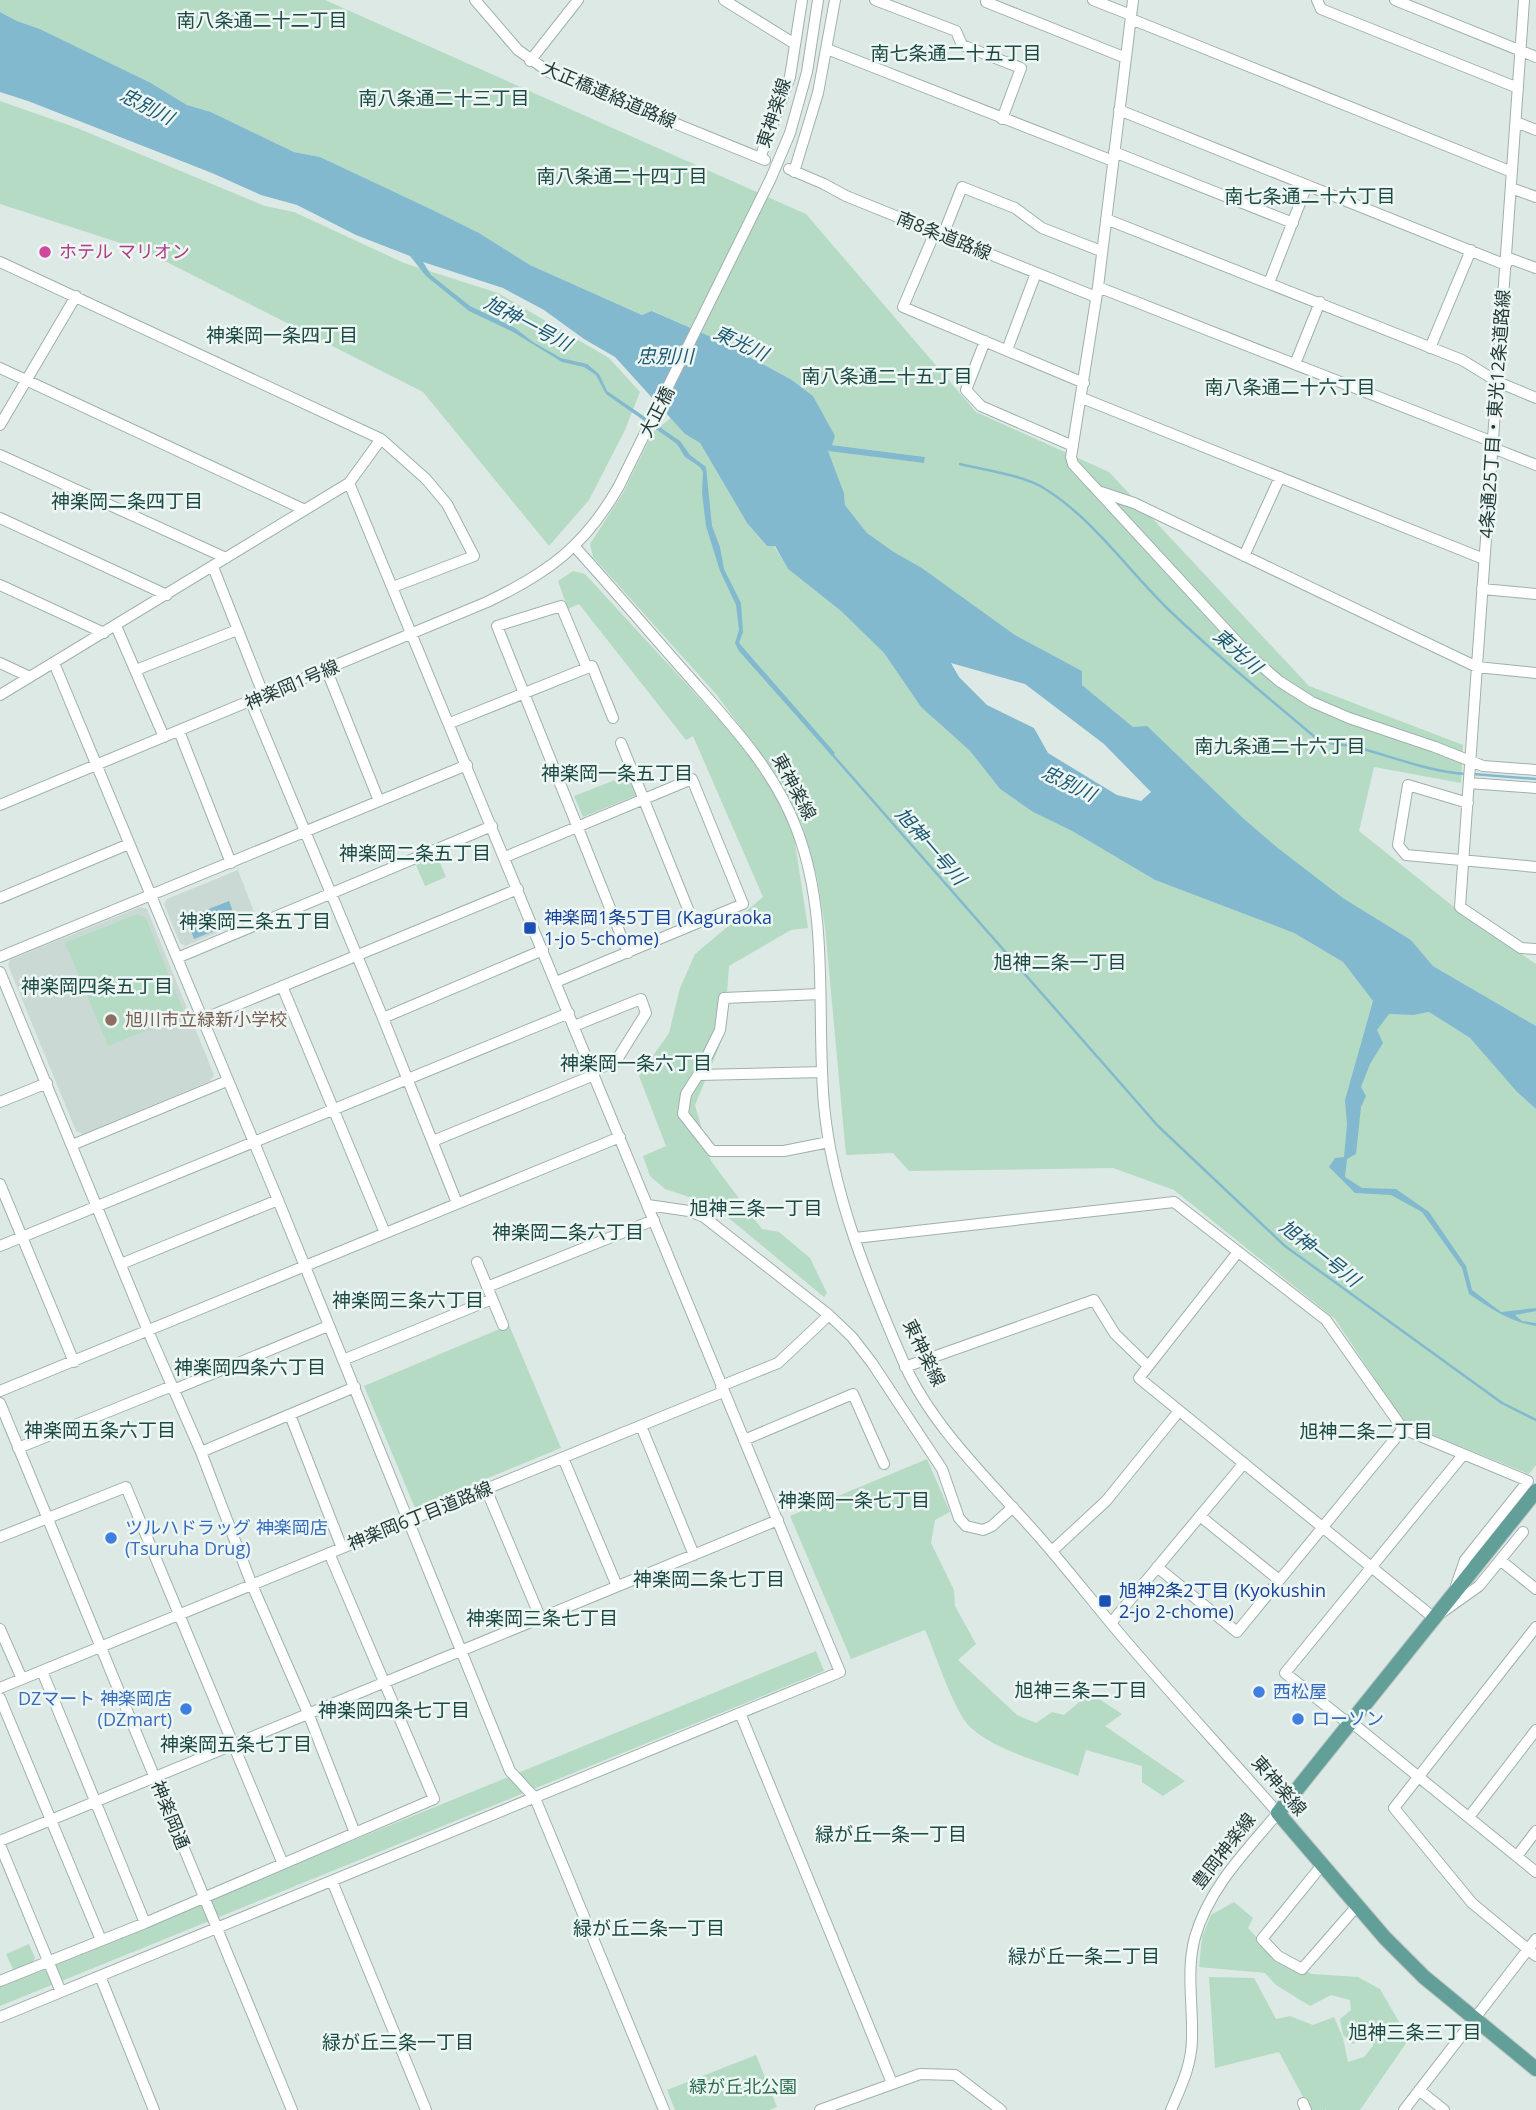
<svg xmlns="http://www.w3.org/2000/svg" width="1536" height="2110" viewBox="0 0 1536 2110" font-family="'Open Sans','Noto Sans JP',sans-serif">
<rect width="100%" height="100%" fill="#dde9e5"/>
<path fill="#cbd9d4" d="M238 870 256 917 185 946 180 943 164 904 167 899Z
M140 907 147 909 214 1075 210 1081 83 1134 76 1131 8 965 10 960Z"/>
<path fill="#b5dbc5" d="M0 0H325L806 214 976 412 1109 472 1309 686 1463 745 1461 783 1374 767 1359 831 1454 907 1536 964V1026L1433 966 1411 940 1343 898 1278 848 1082 685V671L1015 635 922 568 894 552 867 533 845 505 844 493 827 450 924 463 925 457 832 445 823 417 813 396 792 380 716 339 653 311 642 315 530 265 478 233 320 157 294 152 211 112 187 105 151 83 40 29 17 21 0 12Z
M0 101 77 128 265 206 294 212 404 263 498 293 609 358 640 392 625 430 589 500 549 546 423 392 145 251 0 204Z
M671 418 685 434 700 443 747 523 767 546H774L788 569 841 611 884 653 921 707 970 751 1000 789 1033 812 1072 831 1155 880 1294 933 1343 962 1373 1001 1414 1015 1429 1012 1470 1038 1517 1092 1536 1109V1465L1529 1474 1405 1424 1335 1319 1174 1190 1113 1168 909 1171 893 1153 846 1155 825 927 817 877 802 825 778 777 716 694 593 557 590 544 623 493 653 432Z
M573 571 585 574 737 739 770 786 793 830 808 928 791 930 729 966 724 1035 695 1105 711 1161 762 1229 779 1232 810 1258 827 1293 824 1297 713 1205 665 1189 650 1176 643 1156 666 1146 639 1076 669 1033 680 988 695 954 763 897 693 736 686 740 579 604 568 609 558 581Z
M628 775 637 795 583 817 574 796Z
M437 856 446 877 425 886 416 865Z
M137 914 146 918 185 1015 108 1046 65 943Z
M509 1325 561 1448 415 1508 364 1386Z
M927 1459 950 1512 935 1520 931 1543 954 1590 955 1606 976 1644 958 1660 1017 1715 1036 1723 1052 1712 1064 1715 1090 1693 1122 1714 1105 1726 1185 1781 1163 1796 1142 1782V1766L1086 1750 1078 1776C1045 1763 996 1751 970 1727 953 1710 936 1654 925 1630L851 1659 790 1516Z
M816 1651 824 1671 0 2006V1985Z
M1234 1902 1253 1918 1248 1928 1276 1958 1312 1974 1358 1977 1380 1989 1409 2039 1360 2110H1326L1325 2108V2110H1310L1279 2052 1215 2068 1209 1977 1254 1978 1276 2019 1290 2016 1313 2025 1334 2017 1343 2038 1348 2062 1364 2057 1373 2046 1372 2033 1353 2044 1343 2035 1340 2019 1351 2010 1350 2000 1331 1995 1310 2006 1276 1985 1265 1973 1199 1967 1202 1937 1211 1915Z
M29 1944 35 1958 32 1964 14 1971 6 1954Z
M756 2055 777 2107 769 2110H675L667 2090Z"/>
<path fill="#83b9cf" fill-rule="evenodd" d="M0 12 17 21 40 29 151 83 187 105 211 112 294 152 320 157 424 206 479 233 530 265 642 315 652 311 716 339 792 380 813 396 835 436 832 445 925 457 924 463 828 451 844 493 845 505 867 533 894 552 922 568 1015 635 1082 671V685L1133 727 1147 726 1244 819 1278 848 1343 898 1411 940 1433 966 1536 1026V1109L1517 1092 1470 1038 1429 1012 1414 1015 1389 1014 1377 1030 1383 1043 1370 1064 1361 1087 1366 1096 1361 1107 1356 1154 1347 1159 1345 1177 1362 1188 1396 1189 1429 1212 1466 1266 1472 1290 1501 1312 1536 1308V1311L1515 1315 1522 1321 1536 1323V1326C1510 1322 1490 1308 1469 1294L1462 1268 1422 1212 1391 1195 1355 1193 1329 1167 1335 1158 1344 1157 1347 1125 1345 1100 1373 1001 1343 962 1294 933 1155 880 1072 831 1033 812 1000 789 970 751 921 707 884 653 841 611 788 569 775 546H767L747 523 700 443 685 434 615 357 584 339 544 310 503 288 423 262 431 275 470 306 515 328 533 342 561 358 587 364 599 374 607 391 680 441 690 455 706 467 712 526 720 547 724 569 741 603 743 632 739 643 835 753 832 756 739 651 735 643 739 630 736 605 720 571 706 526 702 493 703 472 700 467 685 457 677 444 606 394 596 375 584 367 562 362 513 332 469 311 426 276 410 256 356 235 297 205 261 195 212 173 28 101 0 92ZM951 663 1025 684 1104 744 1151 792 1141 801 1117 795 1048 753 1034 728 987 705 959 677Z
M229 901 237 922 194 939 186 918Z"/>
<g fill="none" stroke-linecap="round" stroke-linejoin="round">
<path stroke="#83b9cf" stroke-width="2.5" d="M960 464C984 470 1022 475 1042 487 1092 517 1127 569 1168 609 1215 655 1267 696 1317 739 1330 745 1345 744 1359 748 1394 757 1430 772 1466 774
M831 753 1158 1126 1285 1246 1502 1403 1536 1420
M1473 774 1536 779"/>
<g stroke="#a0b0ad" stroke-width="12">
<path id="minor" d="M475 0 518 50 549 72 765 160
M724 0 795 44
M875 0 956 31 962 45 1021 68 1002 119
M987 0 986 2 1126 58
M1093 0 1131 15
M1133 0 1098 287 1071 457 1073 464 1250 656 1279 681 1312 702 1349 718 1435 747 1483 766 1536 770
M1317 0 1321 9 1518 88
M1395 0 1536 57
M1524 0 1460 907 1521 948 1536 949
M1131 19 1512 172
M827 49 1113 161
M530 61 578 0
M1119 110 1506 265
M1516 122 1536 130
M1114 152 1293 223
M760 158 790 77 802 0
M789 169 824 184 846 196 1096 297
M794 172 818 93 835 0
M1511 188 1536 197
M1106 219 1462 360 1498 382 1536 398
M935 232 903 307 1084 383
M943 235 962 187 1015 208 1042 228 1101 251
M1506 257 1536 268
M0 262 381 439 349 483 0 695
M1269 283 1307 185
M1098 287 1493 442
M985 341 966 390 981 406 1073 446
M1430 348 1471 250
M1007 350 1036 273
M1295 364 1320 302
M0 368 305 510
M1082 398 1484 559
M0 425 76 296
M381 439 426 479 447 504 474 556 393 587
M1493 448 1536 465
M0 455 226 558
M1101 492 1134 503 1477 667 1536 673
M0 518 167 595
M575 547C612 588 648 630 684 671 727 720 774 768 797 830 830 917 816 1014 824 1105 832 1193 869 1283 904 1363 932 1428 996 1487 1042 1540 1067 1569 1090 1598 1114 1627 1167 1690 1224 1751 1278 1813 1246 1851 1209 1888 1195 1937 1186 1970 1193 2004 1192 2038 1192 2064 1181 2087 1171 2110
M1244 556 1280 477
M213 567 264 696
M0 585 104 633
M1482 589 1536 594
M116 626 164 737
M0 663 30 677
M54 663 278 1200 510 1771 535 1798 664 2110
M587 668 561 606 497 626 628 953
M136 670 237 630
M327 671 379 801
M251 702 383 1018 457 1203
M450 723 592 666 613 718
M179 731 231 863
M621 743 694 924
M1469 783 1536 788
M1468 803 1408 785 1398 845 1406 855 1536 867
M0 805 487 602C548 573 585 546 619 486L771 178 790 133 807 72 818 0
M505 857 692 779 743 904 556 982
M0 898 129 844
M0 957 467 765
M177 958 492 826
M0 972 148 1331 201 1452 252 1585 308 1713 355 1833
M282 986 385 1233
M383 1018 543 950
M203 1019 518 889
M574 1026 641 999 646 1013 616 1061 593 1071
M822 1072 698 1075 686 1094 683 1114 712 1151H784L829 1142
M698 1075 720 1030 724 998 820 994
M0 1102 47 1083
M433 1141 594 1075
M72 1145 227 1081
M0 1184 74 1362
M648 1205 689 1211 704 1217 829 1315 852 1337 872 1363 942 1469 959 1518 966 1526 983 1530 992 1526 1013 1507
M855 1238 1174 1202 1326 1320 1403 1429 1528 1481 1465 1560 1456 1586
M0 1246 569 1013
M1238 1252 1139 1378 1434 1618 1479 1586 1523 1532
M477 1262 503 1325
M121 1264 278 1200
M487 1287 654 1220
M343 1360 492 1299
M905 1367 1094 1300 1115 1334 1148 1366
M721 1386 778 1363 829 1315
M173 1390 328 1326
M0 1391 620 1137
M0 1403 292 2110
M290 1415 342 1548
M641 1426 694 1555
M744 1440 853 1394 884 1464
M18 1448 172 1386
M201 1452 355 1387
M563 1458 617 1586
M486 1489 540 1617
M1200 1516 1279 1580
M0 1537 126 1487 283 1864
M1052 1551 1106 1501 1179 1411
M1500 1560 1536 1589
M1157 1567 1237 1632 1403 1429
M1111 1623 1244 1463
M1536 1627 1394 1808 1472 1903 1536 1956
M0 1629 22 1679
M42 1671 145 1923
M0 1688 723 1392
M0 1698 101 1940
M740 1713 892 2083
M1351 1722 1536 1872
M1349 1724 1285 1673 1463 1455
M1469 1817 1536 1730
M0 1841 778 1520
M0 1845 61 1992
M1517 1856 1536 1831
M1322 1865 1262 1939 1278 1956 1302 1969 1357 1906
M332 1881 426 2110
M100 1976 154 2110
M0 1981 145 1923 434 1799 329 1553
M0 2017 840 1672 349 483
M1419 2090 1444 2110
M1303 2103 1306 2110
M820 2110 920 2074 955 2075 1001 2110
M1404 2110 1536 1939"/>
</g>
<g stroke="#bcc3c2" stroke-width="16">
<path id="major" d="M1536 1491 1278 1813 1385 1938 1424 1977 1536 2069"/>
</g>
<use href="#minor" stroke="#fff" stroke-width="10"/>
<use href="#major" stroke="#619f98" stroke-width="14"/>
</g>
<circle fill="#d1479c" stroke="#edf6f3" stroke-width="2.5" cx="45" cy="252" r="7"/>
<g fill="#1a4fb4" stroke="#edf6f3" stroke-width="2.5">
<rect x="523" y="921" width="14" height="14" rx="3.5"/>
<rect x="1098" y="1594" width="14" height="14" rx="3.5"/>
</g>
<circle fill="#8d6e63" stroke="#edf6f3" stroke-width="2.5" cx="111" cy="1020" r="7"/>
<g fill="#3f7fe0" stroke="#edf6f3" stroke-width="2.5">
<circle cx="111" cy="1538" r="7"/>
<circle cx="1259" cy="1692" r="7"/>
<circle cx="186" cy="1709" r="7"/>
<circle cx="1298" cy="1719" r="7"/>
</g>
<g text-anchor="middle" stroke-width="5" stroke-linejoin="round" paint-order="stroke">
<g font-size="18" fill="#1f3835" stroke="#edf6f3">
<text transform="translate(609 95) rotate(23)" y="6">大正橋連絡道路線</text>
<text transform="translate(774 113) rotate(-72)" y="6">東神楽線</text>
<text transform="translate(944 236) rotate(22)" y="6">南8条道路線</text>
<text transform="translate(657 412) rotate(-63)" y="6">大正橋</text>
<text transform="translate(1495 414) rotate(-86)" y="6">4条通25丁目・東光12条道路線</text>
<text transform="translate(292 685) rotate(-23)" y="6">神楽岡1号線</text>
<text transform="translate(794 787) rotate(62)" y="6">東神楽線</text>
<text transform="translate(924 1353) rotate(64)" y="6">東神楽線</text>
<text transform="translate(420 1516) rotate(-22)" y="6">神楽岡6丁目道路線</text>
<text transform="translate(1279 1786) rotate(49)" y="6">東神楽線</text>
<text transform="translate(170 1815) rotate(68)" y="6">神楽岡通</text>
<text transform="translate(1224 1851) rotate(-52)" y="6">豊岡神楽線</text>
</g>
<g font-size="18" fill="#b23c85" stroke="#edf6f3" text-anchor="start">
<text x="59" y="258">ホテル マリオン</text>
</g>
<g font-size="18" fill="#164399" stroke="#edf6f3" text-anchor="start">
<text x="544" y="924">神楽岡1条5丁目 (Kaguraoka<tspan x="544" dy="21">1-jo 5-chome)</tspan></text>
<text x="1119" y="1597">旭神2条2丁目 (Kyokushin<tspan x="1119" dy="21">2-jo 2-chome)</tspan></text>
</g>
<g font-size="18" fill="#785e54" stroke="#edf6f3" text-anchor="start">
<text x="125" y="1026">旭川市立緑新小学校</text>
</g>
<g font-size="18" fill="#366cbe" stroke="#edf6f3" text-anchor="start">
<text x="125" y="1534">ツルハドラッグ 神楽岡店<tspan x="125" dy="21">(Tsuruha Drug)</tspan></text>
<text x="1273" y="1698">西松屋</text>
<text x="172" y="1705" text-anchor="end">DZマート 神楽岡店<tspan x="172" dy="21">(DZmart)</tspan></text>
<text x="1312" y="1725">ローソン</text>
</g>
<g font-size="18" fill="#296f4e" stroke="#edf6f3">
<text x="743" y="2093">緑が丘北公園</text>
</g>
<g font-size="19" fill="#1b4a45" stroke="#edf6f3">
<text x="262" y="27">南八条通二十二丁目</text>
<text x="956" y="60">南七条通二十五丁目</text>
<text x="444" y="105">南八条通二十三丁目</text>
<text x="622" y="183">南八条通二十四丁目</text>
<text x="1310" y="203">南七条通二十六丁目</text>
<text x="282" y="342">神楽岡一条四丁目</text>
<text x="887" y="383">南八条通二十五丁目</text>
<text x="1290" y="394">南八条通二十六丁目</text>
<text x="127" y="508">神楽岡二条四丁目</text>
<text x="1280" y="753">南九条通二十六丁目</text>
<text x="617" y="780">神楽岡一条五丁目</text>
<text x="415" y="860">神楽岡二条五丁目</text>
<text x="255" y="928">神楽岡三条五丁目</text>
<text x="1060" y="969">旭神二条一丁目</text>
<text x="97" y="993">神楽岡四条五丁目</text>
<text x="636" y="1070">神楽岡一条六丁目</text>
<text x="756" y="1215">旭神三条一丁目</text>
<text x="568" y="1239">神楽岡二条六丁目</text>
<text x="408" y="1307">神楽岡三条六丁目</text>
<text x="250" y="1374">神楽岡四条六丁目</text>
<text x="100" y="1437">神楽岡五条六丁目</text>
<text x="1366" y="1438">旭神二条二丁目</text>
<text x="854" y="1507">神楽岡一条七丁目</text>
<text x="709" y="1586">神楽岡二条七丁目</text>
<text x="542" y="1625">神楽岡三条七丁目</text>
<text x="1081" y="1697">旭神三条二丁目</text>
<text x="394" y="1717">神楽岡四条七丁目</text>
<text x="236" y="1751">神楽岡五条七丁目</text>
<text x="891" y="1841">緑が丘一条一丁目</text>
<text x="649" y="1935">緑が丘二条一丁目</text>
<text x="1084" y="1963">緑が丘一条二丁目</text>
<text x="1415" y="2039">旭神三条三丁目</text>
<text x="398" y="2049">緑が丘三条一丁目</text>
</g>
<g font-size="19" font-style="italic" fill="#1a5873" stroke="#edf6f3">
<text transform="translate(147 106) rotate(27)" y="7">忠別川</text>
<text transform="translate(528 323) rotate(28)" y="7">旭神一号川</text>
<text transform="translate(741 343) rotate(25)" y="7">東光川</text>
<text x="665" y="363">忠別川</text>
<text transform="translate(1238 651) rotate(41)" y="7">東光川</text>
<text transform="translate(1069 783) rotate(26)" y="7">忠別川</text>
<text transform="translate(931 846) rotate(49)" y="7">旭神一号川</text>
<text transform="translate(1320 1253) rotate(38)" y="7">旭神一号川</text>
</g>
</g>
</svg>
